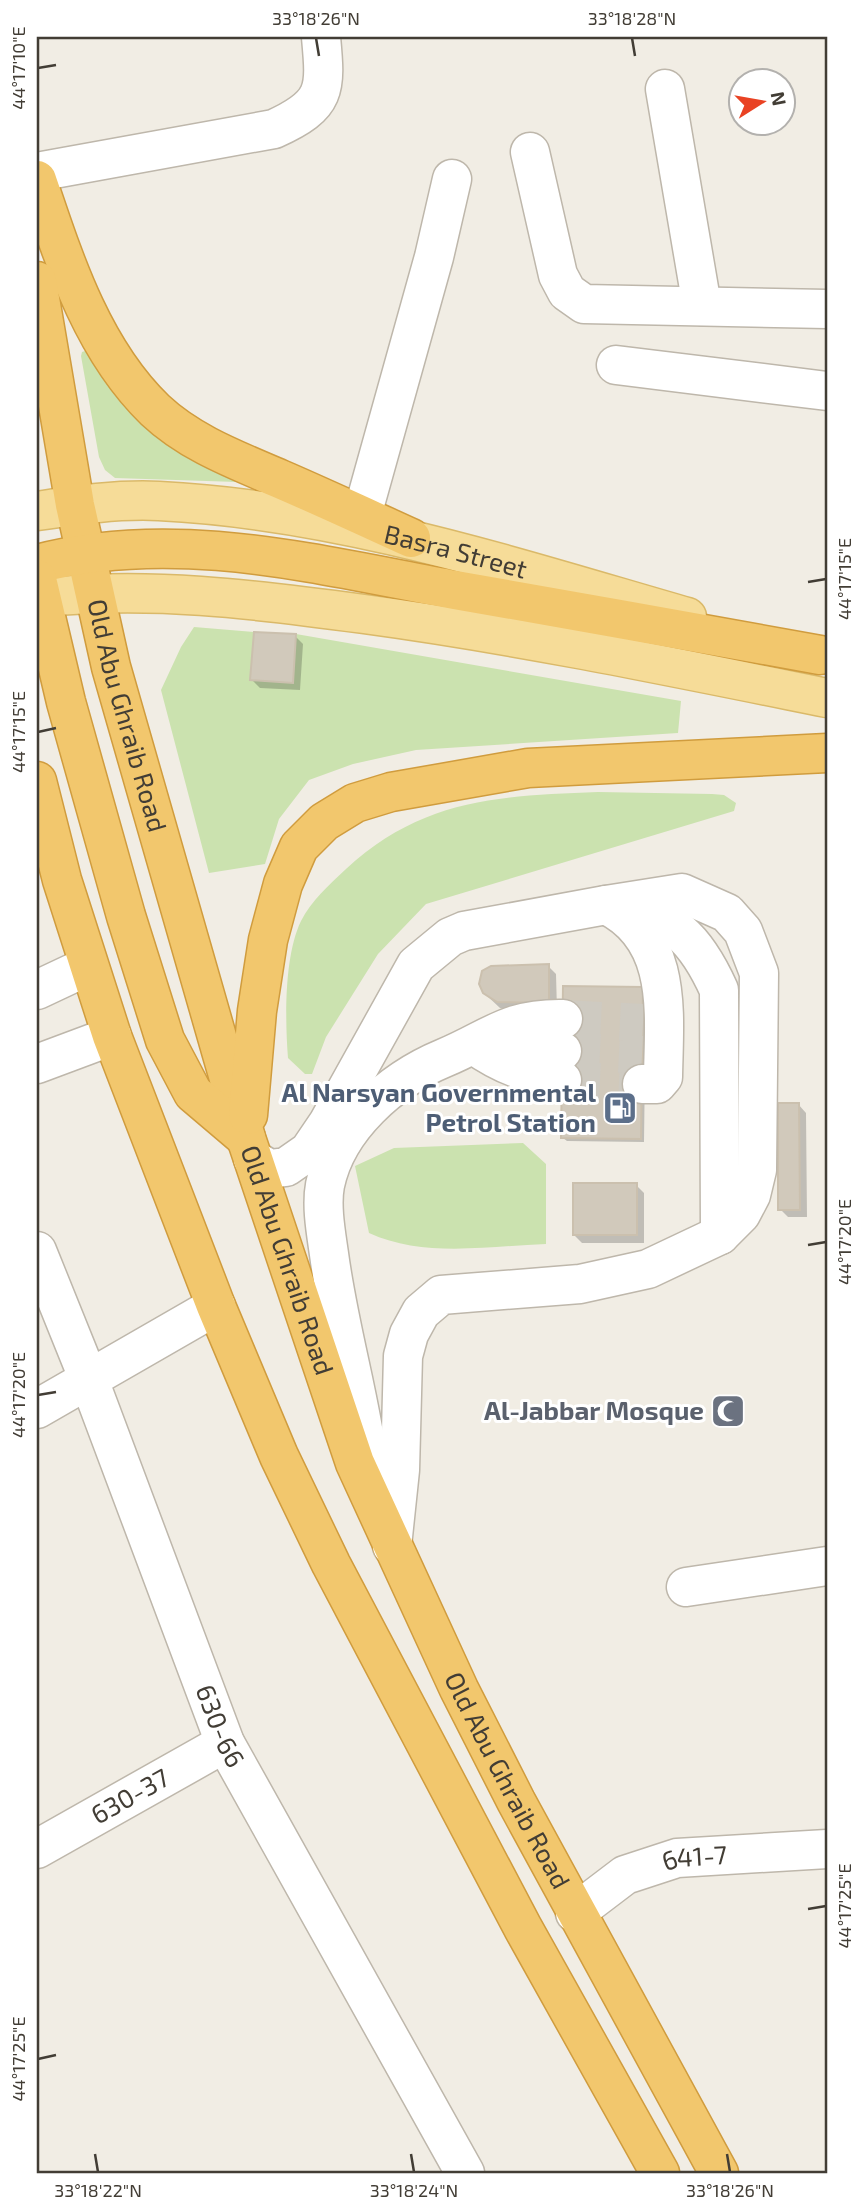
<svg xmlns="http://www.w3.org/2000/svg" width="864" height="2210" viewBox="0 0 864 2210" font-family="'Exo 2',sans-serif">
<rect width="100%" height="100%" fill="#f1ede4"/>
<path fill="#cbe2af" d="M88 350 194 460 237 482 115 478 105 470 99 457 81 356 82 352Z
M194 627 254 632 251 680 293 683 296 634 681 701 678 733 416 750 353 764 309 780 279 819 265 864 209 873 161 690 181 647Z
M598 792 712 794 724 795 736 803 734 811 426 904 378 954 326 1037 312 1074H305L288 1058C285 1020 284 956 301 921 311 901 329 885 346 869 423 798 500 796 598 792Z
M523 1143 546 1164V1244C488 1246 423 1258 369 1233L355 1166 394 1148Z"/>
<path fill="#0003" d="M295 636 303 644 300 690 260 688 252 680Z
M548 966 556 974 557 1010 515 1011 500 1008 484 993Z
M642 988 646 992 644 1142 567 1141 563 1138Z
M798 1104 806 1113 807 1217H788L780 1209Z
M636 1185 644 1193V1243H582L574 1235Z"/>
<path fill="#d1c9bb" stroke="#cbc0ae" stroke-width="2" d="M254 632 296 634 293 683 250 680Z
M549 964V1003L497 1002 483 993 479 984 482 971 491 966Z
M563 986 643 987 641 1139 561 1138Z
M778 1103H799L800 1210H778Z
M573 1183H637V1235H573Z"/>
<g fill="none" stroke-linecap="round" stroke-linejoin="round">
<path stroke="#cecac1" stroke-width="38" stroke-dasharray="38 19" stroke-linecap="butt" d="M563 1019 643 1023
M562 1051 642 1055
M562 1080 642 1084"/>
<g stroke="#beb7ab" stroke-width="41">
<g id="minor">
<path d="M665 89 702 306"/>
<path d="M530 152 558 275 567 292 584 304 827 309"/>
<path d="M37 172 274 129C327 105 326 90 321 37"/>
<path d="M616 365 827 391"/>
<path d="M362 515 434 257 452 179"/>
<path d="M616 907C673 915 696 939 719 990L720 1235"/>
<path d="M37 990 88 966"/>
<path d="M474 1045C502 1065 528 1074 562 1080"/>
<path d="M493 1047 562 1051"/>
<path d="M37 1064 112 1036"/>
<path d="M253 1159 269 1169 286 1167 309 1151 328 1123 416 965 450 937 464 931 606 905C674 938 664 1014 663 1077L657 1084H642"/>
<path id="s1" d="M37 1251 89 1380 225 1743 465 2173"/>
<path d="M37 1409 216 1306"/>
<path d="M371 1479C362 1403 339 1330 329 1254 326 1233 321 1206 325 1185 337 1127 391 1080 444 1058 492 1038 507 1018 563 1019"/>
<path d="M392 1546 400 1470 403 1356 409 1334 421 1312 441 1295 580 1284 648 1269 720 1235 741 1214 751 1195 757 1170 759 973 743 931 727 913 682 893 606 905"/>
<path d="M686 1587 827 1566"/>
<path id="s2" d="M37 1849 225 1743"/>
<path id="s3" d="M575 1913 625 1875 677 1858 827 1849"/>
</g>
</g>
<g stroke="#dab969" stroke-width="41">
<g id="major">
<path id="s4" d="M37 511C77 505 118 499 159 501 341 510 513 567 687 617"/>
<path d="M37 598C147 586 254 599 364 614 519 635 673 667 827 698"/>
</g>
</g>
<g stroke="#d09c3e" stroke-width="41">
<g id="highway">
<path d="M37 180C64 260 92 349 155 410 190 443 236 460 280 479 324 498 367 518 411 538"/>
<path id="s5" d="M37 281 75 505 111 667 246 1138 355 1463 459 1689 516 1801 719 2173"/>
<path d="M37 564C175 527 318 565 455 590 577 611 698 633 820 655"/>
<path d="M37 579 66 702 126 916 165 1040 193 1093 246 1138"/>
<path d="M37 781 62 880 112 1036 216 1306 279 1456 331 1564 523 1928 660 2173"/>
<path d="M248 1115 257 1011 268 940 283 884 299 847 324 822 355 803 391 792 528 768 827 753"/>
</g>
</g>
<use href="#minor" stroke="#fff" stroke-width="38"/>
<use href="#major" stroke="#f6dc98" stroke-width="38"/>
<use href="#highway" stroke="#f2c76d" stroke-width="38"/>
</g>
<path fill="none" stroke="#423d35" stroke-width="2.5" d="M316 38 319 56M632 38 635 56M38 68 56 65M808 582 826 579M38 732 56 728M808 1245 826 1242M38 1395 56 1392M808 1909 826 1906M38 2059 56 2055M95 2154 98 2172M411 2154 414 2172M727 2154 730 2172"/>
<defs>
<g id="fuel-square" transform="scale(1.75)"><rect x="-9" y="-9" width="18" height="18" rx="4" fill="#5c6f8a" stroke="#fff"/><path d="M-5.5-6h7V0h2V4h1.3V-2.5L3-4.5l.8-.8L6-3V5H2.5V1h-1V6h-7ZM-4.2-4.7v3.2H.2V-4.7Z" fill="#fff"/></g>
<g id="mosque-square" transform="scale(1.75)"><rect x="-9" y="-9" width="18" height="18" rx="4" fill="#6b7280" stroke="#fff"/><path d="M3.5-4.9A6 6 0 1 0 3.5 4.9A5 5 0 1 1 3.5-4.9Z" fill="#fff"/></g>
</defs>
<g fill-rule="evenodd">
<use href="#fuel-square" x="620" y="1108"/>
<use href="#mosque-square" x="728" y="1411"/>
</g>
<g text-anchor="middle" stroke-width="6" stroke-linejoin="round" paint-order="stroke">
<g font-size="26" fill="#423d35" stroke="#fff">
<text dy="9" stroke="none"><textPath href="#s4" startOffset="424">Basra Street</textPath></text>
<text dy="9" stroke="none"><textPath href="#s5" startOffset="444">Old Abu Ghraib Road</textPath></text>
<text dy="9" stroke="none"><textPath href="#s5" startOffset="1012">Old Abu Ghraib Road</textPath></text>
<text dy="9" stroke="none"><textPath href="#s1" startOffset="509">630-66</textPath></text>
<text dy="9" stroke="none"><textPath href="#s5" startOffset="1578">Old Abu Ghraib Road</textPath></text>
<text dy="9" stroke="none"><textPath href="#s2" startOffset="107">630-37</textPath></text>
<text dy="9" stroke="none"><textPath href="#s3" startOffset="135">641-7</textPath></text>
</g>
<g font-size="26" font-weight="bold" fill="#4e5e75" stroke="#fff" text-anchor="end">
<text x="596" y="1102">Al Narsyan Governmental<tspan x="596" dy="30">Petrol Station</tspan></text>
</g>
<g font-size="26" font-weight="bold" fill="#5b616d" stroke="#fff" text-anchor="end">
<text x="704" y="1420">Al-Jabbar Mosque</text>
</g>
</g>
<rect width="864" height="2210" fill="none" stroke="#ffffff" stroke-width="77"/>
<g transform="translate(762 102) rotate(79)"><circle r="33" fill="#ffffff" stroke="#b3b1ae" stroke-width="2"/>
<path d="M0-5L12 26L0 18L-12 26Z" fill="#e94223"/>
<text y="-10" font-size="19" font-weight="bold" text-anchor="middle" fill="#423d35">N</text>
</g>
<rect x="38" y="38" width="788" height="2134" fill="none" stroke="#423d35" stroke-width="2.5"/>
<g font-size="18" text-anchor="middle" fill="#423d35">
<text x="316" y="25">33°18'26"N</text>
<text x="632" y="25">33°18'28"N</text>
<text transform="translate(19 68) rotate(-90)" y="6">44°17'10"E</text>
<text transform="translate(845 579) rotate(-90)" y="6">44°17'15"E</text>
<text transform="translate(19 732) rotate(-90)" y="6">44°17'15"E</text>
<text transform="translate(845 1242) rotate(-90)" y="6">44°17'20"E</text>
<text transform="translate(19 1395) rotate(-90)" y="6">44°17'20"E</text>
<text transform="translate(845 1906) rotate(-90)" y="6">44°17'25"E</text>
<text transform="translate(19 2059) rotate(-90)" y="6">44°17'25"E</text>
<text x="98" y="2197">33°18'22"N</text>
<text x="414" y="2197">33°18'24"N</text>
<text x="730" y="2197">33°18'26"N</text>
</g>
</svg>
